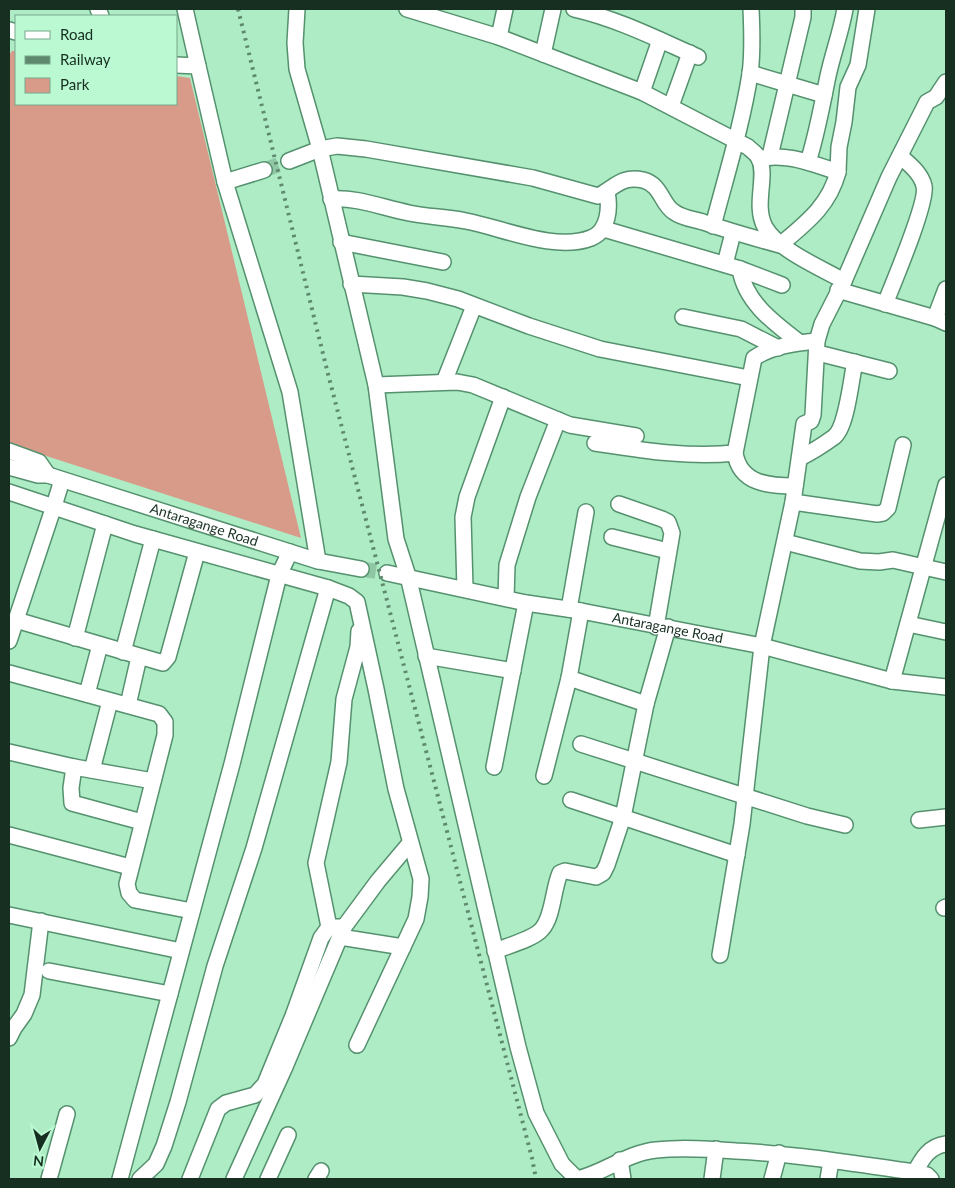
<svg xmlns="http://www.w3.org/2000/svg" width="955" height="1188" viewBox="0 0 955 1188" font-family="Lato,sans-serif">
<rect width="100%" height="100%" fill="#adecc5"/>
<path fill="#d99b89" d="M12 51H16V104H176V76L190 78 301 538 9 444V55Z"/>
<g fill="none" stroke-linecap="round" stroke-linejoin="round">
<path stroke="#8fc6a4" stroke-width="15" stroke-dasharray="15 8" stroke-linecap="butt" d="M264 170 289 161
M361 569 387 573"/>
<g stroke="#55916e" stroke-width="18">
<g id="minor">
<path d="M98 9 101 16"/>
<path d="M185 9 198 66"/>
<path d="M297 9 295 43 297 69 320 149 376 385 396 539 408 576 518 1047 536 1113 562 1164 577 1179C604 1173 627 1153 656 1150 682 1147 710 1149 736 1151 796 1154 855 1164 915 1172L927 1175 931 1179"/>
<path d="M407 9 499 37 642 92 748 147C751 150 757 154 759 158 768 176 753 205 765 227 778 250 821 268 844 281"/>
<path d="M574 9C618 19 657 39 698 57"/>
<path d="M9 30 16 32"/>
<path d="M499 37 505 9"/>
<path d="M543 54 553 9"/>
<path d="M176 65 198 66 225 182 290 392 318 561"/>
<path d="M750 73 824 95"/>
<path d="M642 92 660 40"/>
<path d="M671 106 690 53"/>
<path d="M770 156 803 17V9"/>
<path d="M759 159C785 152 813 164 838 172L839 147 844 122 848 87 858 65 867 9"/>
<path d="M289 161 320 149 337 146 366 149 533 178 598 196C614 188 622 175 643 180 662 185 661 204 674 212 682 218 693 219 703 222 729 231 754 238 780 245 806 223 829 206 838 172"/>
<path d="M808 162C817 134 822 105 828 76 833 53 841 32 845 9"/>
<path d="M225 182 264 170"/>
<path d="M331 199C358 197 383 208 409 213 428 217 447 217 466 221 503 228 555 252 591 238 609 231 610 207 607 192"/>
<path d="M713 226C726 176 742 125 750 74 753 52 752 30 751 9"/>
<path d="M604 229 740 269 782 285"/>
<path d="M341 242 443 262"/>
<path d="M725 264 733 233"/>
<path d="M740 269C745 302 774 323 799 342"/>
<path d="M351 284 403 287 427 291 458 299 529 326 600 349 749 378"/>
<path d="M946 289 935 318 946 323"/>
<path d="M838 290 935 318"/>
<path d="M885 304C893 284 928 201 924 186 921 173 909 164 900 156"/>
<path d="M683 317 741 329 778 348"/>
<path d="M818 353 889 371"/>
<path d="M444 382 474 306"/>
<path d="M376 385 457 382 473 385 570 425 636 436"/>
<path d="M595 443C641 450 688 458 735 453"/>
<path d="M9 451 39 462 48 475"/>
<path d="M800 458C812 452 823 445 834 437 847 427 851 379 855 362"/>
<path id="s1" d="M9 467 38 475H48L318 561 361 569"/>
<path d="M795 486C769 486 740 484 735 453L754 358C772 346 796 343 817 341"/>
<path d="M9 492 135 534 328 588 349 596 357 602 376 689 396 789 421 879 420 897 416 919 357 1045"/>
<path d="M793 502 877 514 883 513 888 508 903 445"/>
<path d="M619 504 662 519 668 522 672 533 656 627"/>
<path d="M612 537 668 551"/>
<path d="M785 542 860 561 879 562 893 560 946 572"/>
<path id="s2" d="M387 573 526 603 581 611 762 646 892 681 946 687"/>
<path d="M465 589 463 517 467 497 503 397"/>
<path d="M506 598 507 565 528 497 558 420"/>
<path d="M569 609 586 512"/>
<path d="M16 620 163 663 168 657 197 552"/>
<path d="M908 624 946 632"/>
<path d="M75 638 105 524"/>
<path d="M9 641 54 506 62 480"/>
<path d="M123 652 153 539"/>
<path d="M426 656 513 671"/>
<path d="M9 673 159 714 165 722V735L127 884 129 893 135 900 192 911"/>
<path d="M892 681 946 485"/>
<path d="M87 694 100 645"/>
<path d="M646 704 668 627"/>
<path d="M128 705 139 657"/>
<path d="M581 744 807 816 845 825"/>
<path d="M9 752 74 767 153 781"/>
<path d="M74 767 71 788 72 803 142 822"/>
<path d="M494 767 526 603"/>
<path d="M92 770 110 701"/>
<path d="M544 776 569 678"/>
<path d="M571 800 737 855"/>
<path d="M919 820 946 817"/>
<path d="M9 835 130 867"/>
<path d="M944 908 946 907"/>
<path d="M9 915 181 951"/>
<path d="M329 927 316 863 339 762 344 699 358 647 359 631"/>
<path d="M340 937 403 947"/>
<path d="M495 951C507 946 534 939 542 929 553 917 553 889 560 873L565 871 596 877 603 873 607 865 623 817 646 704 569 678 581 611"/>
<path d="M720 955 742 824 762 646 793 502 804 424 811 421 813 415 817 341 822 324 844 281 889 177 927 102 936 97 946 82"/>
<path d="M49 971 170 994"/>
<path d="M9 1038 14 1028 24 1014 32 995 41 921"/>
<path d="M620 1160 623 1179"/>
<path d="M915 1172C922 1159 929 1146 946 1144"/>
<path d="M49 1179 67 1114"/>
<path d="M120 1179 232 764 279 575 290 552"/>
<path d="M140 1179 156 1164 164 1146 178 1102 215 966 254 848 328 588"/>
<path d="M190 1179 218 1109 226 1103 255 1095 265 1084 293 1016 321 938 329 927H344"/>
<path d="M234 1179 284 1069 344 927 378 881 410 843"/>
<path d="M268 1179 288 1135"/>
<path d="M316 1179 321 1171"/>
<path d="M712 1179 716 1149"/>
<path d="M772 1179 779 1153"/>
<path d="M828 1179 831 1161"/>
</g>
</g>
<use href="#minor" stroke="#fff" stroke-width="15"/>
<path stroke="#5e896e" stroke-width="4" stroke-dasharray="2.5 5" stroke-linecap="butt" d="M238 9 328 374 532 1158 536 1179"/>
</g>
<g text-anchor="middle" stroke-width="5" stroke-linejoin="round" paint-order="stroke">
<g font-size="14" fill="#162f20" stroke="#baf9d2">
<text dy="5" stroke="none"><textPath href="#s1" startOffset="204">Antaragange Road</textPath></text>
<text dy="5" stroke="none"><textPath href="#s2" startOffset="286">Antaragange Road</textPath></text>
</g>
</g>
<rect width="955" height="1188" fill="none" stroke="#162f20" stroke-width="20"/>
<rect x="15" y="15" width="162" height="90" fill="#baf9d2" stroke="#78a88b"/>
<rect x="25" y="31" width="25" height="8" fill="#ffffff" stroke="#78a88b"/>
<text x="60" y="40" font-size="15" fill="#162f20">Road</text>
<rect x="25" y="56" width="25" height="8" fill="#5e896e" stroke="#78a88b"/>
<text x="60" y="65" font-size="15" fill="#162f20">Railway</text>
<rect x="25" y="78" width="25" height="15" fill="#d99b89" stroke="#78a88b"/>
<text x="60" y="90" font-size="15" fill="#162f20">Park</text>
<g transform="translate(40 1148) rotate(186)" stroke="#baf9d2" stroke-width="4" paint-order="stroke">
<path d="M0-4L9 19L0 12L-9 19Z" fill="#162f20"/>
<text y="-8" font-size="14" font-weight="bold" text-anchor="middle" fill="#162f20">N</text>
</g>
</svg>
